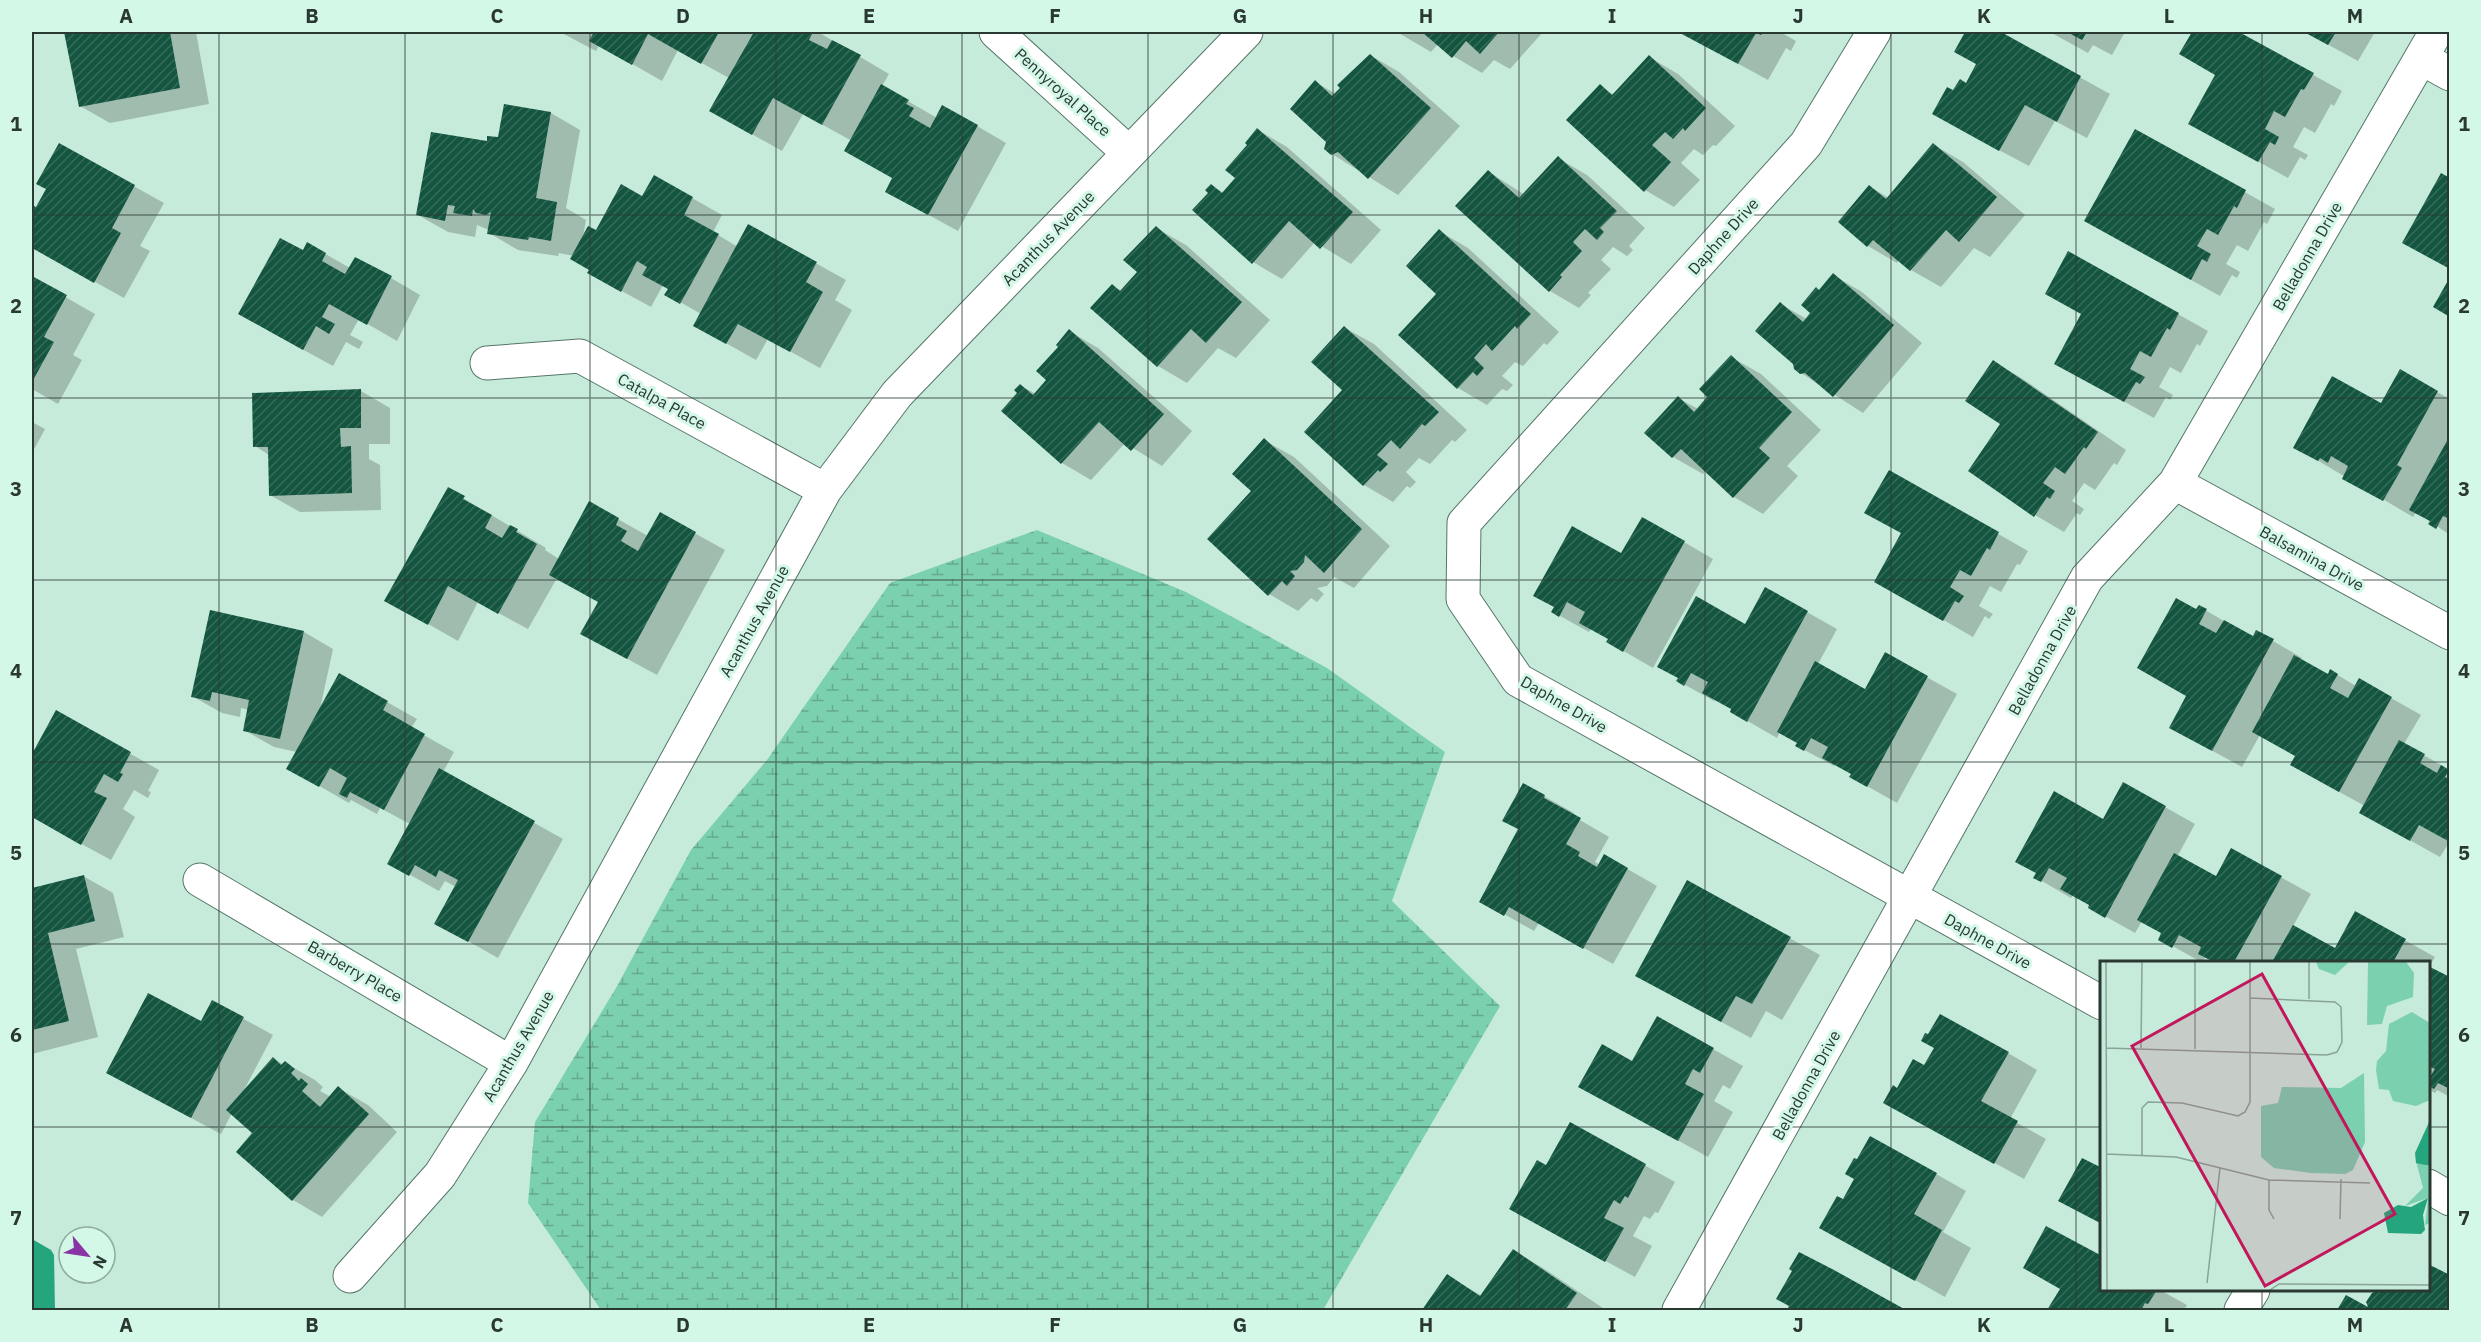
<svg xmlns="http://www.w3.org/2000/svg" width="2481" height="1342" viewBox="0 0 2481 1342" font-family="'IBM Plex Sans',sans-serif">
<defs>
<pattern id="wetland-marsh" width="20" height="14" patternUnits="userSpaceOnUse" patternTransform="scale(1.5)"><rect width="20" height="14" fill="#7bd0af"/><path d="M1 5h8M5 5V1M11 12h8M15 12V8" fill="none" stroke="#65aa8f"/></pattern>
<pattern id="building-hatch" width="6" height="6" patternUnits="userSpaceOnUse" patternTransform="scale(1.5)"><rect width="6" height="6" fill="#145540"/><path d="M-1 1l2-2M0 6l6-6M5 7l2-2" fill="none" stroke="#366b5a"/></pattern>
</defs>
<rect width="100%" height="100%" fill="#c7ebdb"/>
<path fill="url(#wetland-marsh)" d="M1037 530 1186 592 1327 668 1445 752 1392 901 1500 1006 1323 1310H601L528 1203 535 1122 616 988 691 850 767 760 890 583Z"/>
<path fill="#25a57d" d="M32 1239 51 1250 54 1255 55 1310H32Z"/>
<path fill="#0003" d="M66 32H196L209 104 110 123 80 106Z
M560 32H818L889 74 882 86 937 118 977 126 1006 143 958 231 916 208 894 178 852 141 803 114 782 151 741 128 729 78 678 50 662 81 599 45 596 51Z
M1397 32H1543L1510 69 1494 60 1482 73 1453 56 1438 44 1431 52Z
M1680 32H1783L1782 33 1796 41 1791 51 1786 48 1768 80Z
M1967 32H1998L2110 94 2087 138 2055 121 2029 166 1963 131 1954 93 1966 85 1978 64 1956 51Z
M2050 32H2125L2112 55 2093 45 2088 53Z
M2193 32H2236L2342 91 2334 106 2331 104 2315 133 2304 127 2293 147 2308 155 2305 160 2300 157 2288 178 2219 140 2217 75 2181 54Z
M2305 32H2375L2358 61Z
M1370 55 1399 72 1460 126 1398 195 1332 154 1315 82 1336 94Z
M1649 57 1678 74 1735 126 1716 146 1713 145 1703 155 1694 149 1681 163 1700 180 1674 207 1645 190 1600 86 1614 95Z
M551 113 580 130 566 208 586 220 583 237 596 232 643 198H692L722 215 713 232 738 247 749 226 846 280 835 300 852 310 820 368 768 339 756 360 724 342 701 314 666 294 669 289 663 285 651 307 618 289 574 256 559 253 558 256 518 250 489 233V230L477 225 475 237 448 232 418 215 488 143 500 139Z
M1258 130 1287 147 1381 230 1351 264 1315 242 1282 279 1253 262 1210 193 1211 186 1224 193 1237 178Z
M2136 131 2275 209 2267 224 2264 222 2248 251 2237 245 2226 264 2240 272 2237 278 2232 275 2220 296 2115 238Z
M60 145 164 203 140 246 150 251 124 298 32 247V207L36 209 47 189Z
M1934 145 1963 162 2025 215 1990 257 1974 248 1941 287 1911 270 1899 260 1897 263 1868 246 1840 222 1870 187 1889 198Z
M1558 158 1587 175 1645 228 1629 246 1633 250 1627 256 1613 247 1601 260 1611 269 1588 293 1591 295 1579 308 1550 291 1489 172 1525 195Z
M1156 228 1186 245 1270 320 1236 358 1218 348 1187 383 1158 366 1092 308 1112 286 1122 291 1139 272Z
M1439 231 1468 248 1559 332 1547 345 1544 343 1523 366 1515 362 1502 376 1513 385 1507 391 1502 389 1487 405 1458 388 1400 335 1438 294Z
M308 244 350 268 391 278 420 295 397 341 359 319 350 335 363 342 359 349 346 342 333 366 269 331Z
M2069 253 2208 331 2200 346 2197 344 2181 373 2170 367 2159 387 2173 395 2170 400 2166 397 2154 418 2085 380 2083 314Z
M1833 275 1862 292 1922 343 1863 413 1801 373 1780 304 1807 319 1812 313 1820 291Z
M32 278 95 314 73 355 82 360 58 404 32 389Z
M1345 328 1374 344 1467 430 1455 442 1452 440 1430 464 1419 458 1406 472 1416 482 1410 488 1407 486 1393 502 1364 485 1344 390Z
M1069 331 1098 348 1192 431 1162 466 1125 443 1091 480 1062 463 1004 411 1019 393 1021 386 1036 394 1048 380 1060 347Z
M1731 357 1761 374 1821 430 1787 466 1798 476 1763 514 1734 497 1706 470 1703 474 1673 457 1646 433 1678 398 1698 409 1709 396Z
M1994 362 2023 379 2126 450 2117 465 2114 463 2095 490 2084 483 2072 501 2084 509 2080 515 2077 513 2064 532 2035 515 2002 424Z
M2400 372 2450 399V535L2416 512 2413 517 2295 447 2382 405Z
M361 391 390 408V444H369V459L380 465 381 510 300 512 270 495 269 455 255 446Z
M32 422 45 429 32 453Z
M1264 440 1294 457 1390 546 1354 588 1334 577 1327 586 1317 588 1324 594 1317 602 1311 598 1298 611 1269 594 1253 490Z
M1890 472 2028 551 2020 565 2017 564 2001 592 1990 586 1979 606 1993 614 1989 619 1985 616 1973 637 1876 581 1903 533Z
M448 489 546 548 545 550 559 559 589 503 648 536 660 514 725 550 657 675 611 650 599 602 557 578 528 629 478 602 458 641 416 617Z
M1684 542 1713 559 1653 668 1608 642 1609 639 1591 629 1589 632 1553 612 1622 555Z
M1766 589 1837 629 1818 664 1866 691 1885 654 1957 694 1897 803 1851 777 1853 774 1835 764 1834 766 1797 746 1799 743 1780 732 1777 738 1732 712 1733 709 1715 699 1714 701 1678 681 1746 626Z
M2200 607 2253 638 2273 641 2302 658 2300 661 2328 676 2331 671 2356 686 2359 680 2421 715 2404 744 2450 770V841L2440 857 2390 829 2365 806 2321 782 2297 756 2260 735 2242 767 2200 744 2188 696 2197 611Z
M304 632 333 649 320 709 387 702 417 719 411 728 454 752 443 772 563 839 498 958 436 923 456 887 445 881 439 891 389 863 410 824 380 808 377 814 351 800 349 803 288 768 297 752 274 747 244 730 249 710 241 708 240 717 222 713 192 696Z
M57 712 159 770 148 791 151 792 148 798 134 790 123 809 135 817 111 860 32 817V758Z
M2124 784 2195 824 2177 857 2216 878 2232 850 2311 894 2293 926 2335 950 2356 913 2435 957 2429 967 2450 979V1097L2437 1090 2435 1093 2428 1089V962H2216L2206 957 2201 962 2160 939 2163 933 2142 921 2135 933 2089 907 2090 905 2073 895 2071 898 2035 877 2104 821Z
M1524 785 1574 813 1573 816 1609 837 1595 862 1600 865 1605 856 1657 886 1613 964 1539 923 1534 931 1481 901 1520 830Z
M83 876 113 893 124 937 76 949 98 1037 32 1054V889Z
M1688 882 1820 955 1782 1020 1766 1011 1751 1038 1666 992Z
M213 1002 273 1035 243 1092 274 1059 284 1065 285 1063 315 1080 323 1087 320 1091 331 1097 338 1088 368 1105 397 1132 322 1217 293 1200 254 1133 232 1113 221 1134 137 1089 202 1023Z
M1658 1018 1743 1066 1730 1089 1723 1085 1714 1101 1733 1112 1708 1157 1610 1103Z
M1929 1036 2008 1053 2037 1070 2010 1119 2046 1139 2024 1179 1914 1119 1898 1090 1925 1067 1936 1047Z
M1570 1124 1675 1182 1658 1213 1655 1212 1650 1219 1644 1216 1633 1236 1652 1246 1635 1277 1541 1226 1546 1167Z
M1936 1174 1966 1191 1943 1232 1971 1248 1945 1297 1851 1244 1843 1201 1856 1179Z
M1513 1251 1543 1268 1606 1310H1424L1447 1276 1482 1296Z
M1799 1254 1903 1310H1788Z
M2450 1277V1310H2371L2368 1303 2381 1292 2376 1290H2428Z
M2061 1289 2160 1290 2187 1305 2184 1310H2049Z"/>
<path fill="url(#building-hatch)" d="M64 32H170L180 88 79 107Z
M594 32H719L701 64 648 34 632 65 589 41Z
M754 32H813L809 40 827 49 832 40 861 55 822 125 773 98 752 135 709 111Z
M1422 32H1499L1480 54 1466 41 1452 58Z
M1678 32H1763L1761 35 1756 33 1738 64Z
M1965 32H2001L2081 76 2057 122 2025 105 1999 151 1932 114 1947 87 1953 90 1960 79 1966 83 1976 64 1954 52Z
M2067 32H2087L2082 40Z
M2192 32H2239L2314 73 2304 90 2301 89 2285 117 2274 111 2265 129 2279 137 2275 145 2270 142 2258 162 2188 124 2215 75 2179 54Z
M2304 32H2336L2328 45Z
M1370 54 1431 108 1368 179 1338 152 1331 155 1324 149 1326 142 1290 109 1315 80 1332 96 1340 88 1337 85Z
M1649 55 1706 108 1685 131 1683 128 1673 139 1665 132 1652 145 1671 162 1644 192 1566 120 1600 84 1612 95Z
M881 84 909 100 906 104 914 108 909 116 930 128 942 105 978 125 928 215 885 192 892 178 844 151Z
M504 104 551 112 536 198 557 202 551 241 529 237 528 240 487 234 491 212 486 215 476 213 473 209 472 216 453 213 455 206 448 205 445 221 416 215 431 132 487 141V136L498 137Z
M1257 128 1353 212 1320 249 1289 221 1252 264 1192 210 1208 193 1205 190 1211 184 1222 193 1235 178 1225 170 1247 145 1245 143Z
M2135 129 2246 190 2237 208 2234 206 2218 235 2207 229 2197 246 2211 254 2207 262 2202 259 2191 280 2084 221Z
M59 143 135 185 112 228 121 233 94 283 32 248V205L36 207 46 189 36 184Z
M1933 143 1997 197 1959 242 1946 230 1910 271 1873 240 1867 247 1838 222 1869 185 1886 199Z
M1558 156 1617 211 1600 228 1604 232 1597 240 1585 229 1573 242 1582 251 1560 275 1562 277 1549 292 1455 206 1488 170 1519 198Z
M2441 173 2450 178V269L2402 243Z
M654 175 693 197 684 215 719 234 680 304 664 295 668 289 642 275 647 267 637 261 621 292 587 273 589 270 570 259 588 226 596 230 621 184 642 196Z
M748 224 817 262 806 282 823 292 790 352 738 324 726 344 693 326Z
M1156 226 1242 302 1206 343 1191 329 1157 367 1090 308 1112 284 1120 291 1137 272 1123 260Z
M1439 229 1531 314 1517 329 1515 326 1492 351 1486 344 1474 358 1484 368 1477 376 1473 372 1457 389 1398 335 1436 294 1406 266Z
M280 238 303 250 307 242 326 253 322 261 345 274 355 257 392 276 367 325 329 304 322 317 335 324 329 334 316 326 303 350 238 314Z
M2068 251 2179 313 2170 330 2167 328 2151 357 2140 351 2130 369 2145 377 2140 384 2136 382 2124 402 2054 364 2081 314 2045 294Z
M1833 273 1894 325 1833 397 1805 373 1800 374 1794 369 1793 364 1755 331 1780 302 1803 322 1810 313 1801 305 1816 287 1819 290Z
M32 276 67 295 44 337 54 342 32 382Z
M2450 277V317L2433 307Z
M1344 326 1439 412 1425 426 1422 424 1400 449 1391 440 1377 455 1388 464 1380 472 1378 470 1363 486 1304 432 1342 390 1311 362Z
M1069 329 1164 414 1131 451 1099 422 1061 464 1001 411 1017 393 1014 390 1020 384 1033 395 1046 380 1036 371 1058 347 1056 345Z
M1731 355 1792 412 1759 448 1770 458 1733 498 1681 449 1672 458 1644 433 1678 396 1694 412 1707 397 1699 389Z
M1993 360 2098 432 2086 449 2084 447 2065 474 2055 467 2043 483 2055 491 2050 499 2047 497 2034 517 1968 471 2000 424 1965 401Z
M2400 369 2438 391 2397 465 2402 468 2383 501 2342 479 2348 466 2331 456 2328 463 2320 458 2318 461 2293 448 2332 376 2381 403Z
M361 389V428H340L341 447 351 446 352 493 269 496 268 447H253L252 393Z
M1264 438 1362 529 1324 573 1305 555 1304 562 1297 570 1290 571 1295 576 1287 586 1282 581 1268 596 1207 539 1251 491 1232 474Z
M2448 439 2450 519 2443 516 2436 529 2428 524 2430 521 2409 510Z
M1889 470 1999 532 1990 550 1987 548 1971 576 1960 570 1950 587 1964 596 1959 603 1955 601 1943 621 1874 582 1901 533 1864 513Z
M448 487 465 496 463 499 492 515 485 528 502 538 510 525 518 529 516 532 537 544 498 614 448 586 428 625 384 601Z
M589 501 619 518 616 525 627 531 621 541 638 551 660 512 696 532 627 659 580 634 598 602 549 575Z
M1642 517 1685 541 1623 652 1606 642 1608 639 1579 623 1585 612 1567 602 1559 617 1551 612 1554 607 1533 596 1572 526 1621 553Z
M1765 587 1808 611 1747 722 1730 712 1731 709 1702 693 1708 682 1691 673 1684 686 1676 681 1678 678 1657 667 1696 596 1745 624Z
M2176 598 2196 609 2199 605 2207 609 2199 624 2216 633 2224 620 2253 636 2256 630 2274 639 2212 751 2169 728 2186 696 2137 668Z
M210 610 304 631 280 739 243 731 249 700 212 692 210 701 191 697Z
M1885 652 1928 676 1867 787 1849 777 1851 774 1822 758 1828 747 1811 738 1804 751 1795 746 1797 743 1777 732 1815 661 1865 689Z
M2294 655 2328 674 2330 669 2338 674 2330 688 2348 698 2359 678 2392 697 2339 792 2290 765 2295 756 2252 732Z
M339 673 388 701 383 710 425 734 384 810 350 792 347 798 339 794 347 778 330 768 319 787 286 769Z
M56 710 131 752 120 773 123 774 118 782 104 774 94 792 107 798 81 845 32 817V754Z
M2399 740 2425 754 2420 763 2437 773 2441 765 2449 770 2445 777 2450 780V842L2419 825 2410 841 2359 813Z
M439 768 535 821 468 942 434 924 458 880 439 870 436 877 415 865 409 876 387 864Z
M2123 782 2166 806 2105 918 2088 908 2089 905 2060 889 2067 878 2049 868 2041 882 2033 878 2036 873 2015 862 2054 791 2103 819Z
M1523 783 1545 795 1544 798 1581 818 1566 844 1580 852 1578 856 1597 867 1604 854 1628 868 1583 949 1509 907 1504 916 1479 902 1518 829 1502 821Z
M2231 848 2282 876 2234 962H2214L2198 954 2201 947 2179 935 2172 948 2158 940 2161 933 2137 920 2174 853 2216 876Z
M84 875 95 921 48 933 69 1021 32 1030V888Z
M1687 880 1791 937 1752 1004 1736 996 1721 1022 1635 976Z
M2355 911 2406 939 2393 962H2272L2293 925 2335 948Z
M2428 966 2450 977V1089L2438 1083 2434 1089 2428 1086V1080L2435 1069 2428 1066Z
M148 993 201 1021 212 1000 244 1017 191 1118 106 1073Z
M1940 1014 2009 1052 1981 1101 2018 1121 1994 1164 1883 1103 1893 1085 1897 1088 1913 1059 1924 1065 1934 1048 1921 1041 1925 1033 1928 1034Z
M1657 1016 1714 1048 1700 1073 1693 1069 1685 1084 1704 1094 1678 1141 1578 1087 1602 1044 1632 1061Z
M273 1057 281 1065 285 1061 295 1069 291 1073 299 1081 301 1078 308 1084 302 1091 320 1107 338 1086 369 1114 292 1201 236 1152 252 1133 226 1110Z
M1570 1122 1646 1164 1628 1198 1625 1196 1620 1204 1614 1200 1604 1218 1624 1228 1605 1262 1509 1209 1537 1160 1546 1165Z
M1870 1136 1937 1173 1914 1214 1942 1230 1915 1281 1819 1228 1837 1196 1843 1199 1854 1179 1845 1174 1854 1158 1857 1159Z
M2082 1158 2102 1168V1224L2058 1201Z
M2046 1226 2102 1256V1290H2157L2148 1304 2145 1303 2141 1310H2047L2060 1289 2023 1268Z
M1513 1249 1577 1293 1565 1310H1422L1447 1274 1480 1296Z
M1799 1252 1834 1270 1906 1310H1787L1789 1306 1776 1299 1792 1271 1789 1269Z
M2428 1264 2450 1275V1310H2337L2346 1295 2368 1307 2366 1302 2372 1293 2377 1291 2374 1290H2428Z"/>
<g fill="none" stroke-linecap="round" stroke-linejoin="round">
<g stroke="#557668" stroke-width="35">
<path id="street" d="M996 32 1129 153
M1874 32 1806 144 1464 523 1463 599 1518 680 2102 1003
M2421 58 2450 74
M487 363 580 356 825 490
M2175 483 2450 633
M200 880 511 1063
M2428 1186 2450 1199
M350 1276 440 1175 511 1063 825 490 897 394 1246 32
M1679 1310 2087 578 2175 483 2436 32
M2241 1310 2253 1290"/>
</g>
<use href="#street" stroke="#fff" stroke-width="33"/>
</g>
<path fill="none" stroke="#2a3832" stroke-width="1.5" stroke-opacity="0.55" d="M219 32V1310M405 32V1310M590 32V1310M776 32V1310M962 32V1310M1148 32V1310M1333 32V1310M1519 32V1310M1705 32V1310M1891 32V1310M2076 32V1310M2262 32V962M32 215H2450M32 398H2450M32 580H2450M32 762H2450M32 944H2450M32 1127H2102M2428 1127H2450M2262 1290V1310"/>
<g text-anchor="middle" stroke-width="6" stroke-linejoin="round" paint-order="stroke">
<g font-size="16" fill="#2a3832" stroke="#d4f8e8">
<text transform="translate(1063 92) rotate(42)" y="6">Pennyroyal Place</text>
<text transform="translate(1723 236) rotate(-48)" y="6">Daphne Drive</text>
<text transform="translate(1048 238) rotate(-46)" y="6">Acanthus Avenue</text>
<text transform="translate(2307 256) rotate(-60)" y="6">Belladonna Drive</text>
<text transform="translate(662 401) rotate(29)" y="6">Catalpa Place</text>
<text transform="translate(2312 558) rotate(29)" y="6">Balsamina Drive</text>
<text transform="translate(754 621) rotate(-61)" y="6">Acanthus Avenue</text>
<text transform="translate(2042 660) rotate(-61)" y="6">Belladonna Drive</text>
<text transform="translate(1564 704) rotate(30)" y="6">Daphne Drive</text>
<text transform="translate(1988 941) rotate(29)" y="6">Daphne Drive</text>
<text transform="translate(355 971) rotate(30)" y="6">Barberry Place</text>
<text transform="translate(518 1046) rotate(-60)" y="6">Acanthus Avenue</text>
<text transform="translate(1806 1085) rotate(-61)" y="6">Belladonna Drive</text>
</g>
</g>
<g transform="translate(2100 961)">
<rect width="330" height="330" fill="#c7ebdb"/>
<path d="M268 1H306L314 12 313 36 287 45 282 63 267 64Z" fill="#7bd0af"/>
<path d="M216 1H249L235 14 219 8ZM312 51 330 62V139L316 145 293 140 289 129 279 128 276 109 277 100 286 90 289 63ZM264 112 265 181 253 209 245 213 211 212 174 207 161 196V145L178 142 182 126 241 127ZM316 200 330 206V262L325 264 328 237 305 245 323 227Z" fill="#7bd0af"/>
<path d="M330 159V205L316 202 315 192ZM328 237 323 254 325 269 321 273 288 272 284 252 298 244 311 246Z" fill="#25a57d"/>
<path fill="none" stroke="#88a397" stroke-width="1.5" d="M6 1 7 329M95 1V88M209 38V1M6 87 227 94 237 91 242 81 241 46 235 41 150 37M41 87 42 1M6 193 76 196 169 219 270 222M42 194V147L48 141 82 142 138 155 145 151 150 141V1M169 219V249L174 258M240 258 241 218M107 322 120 207M170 329 179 323 330 324"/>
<path fill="#c2185b" fill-opacity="0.15" stroke="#c2185b" stroke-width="3" d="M162 13 295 253 165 325 32 85Z"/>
<rect width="330" height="330" fill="none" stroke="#2a3832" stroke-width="3"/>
</g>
<rect width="2481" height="1342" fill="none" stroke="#d4f8e8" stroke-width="66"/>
<g transform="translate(87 1255) rotate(119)"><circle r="28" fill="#d4f8e8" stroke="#90ab9f" stroke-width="1.5"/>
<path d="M0-4.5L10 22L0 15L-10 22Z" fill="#8834a3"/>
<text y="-9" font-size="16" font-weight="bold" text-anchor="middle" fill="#2a3832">N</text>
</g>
<rect x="33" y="33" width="2415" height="1276" fill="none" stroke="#2a3832" stroke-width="2"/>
<g font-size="20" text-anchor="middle" font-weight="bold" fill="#2a3832">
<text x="126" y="23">A</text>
<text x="312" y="23">B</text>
<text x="497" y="23">C</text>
<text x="683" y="23">D</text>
<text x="869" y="23">E</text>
<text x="1055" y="23">F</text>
<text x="1240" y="23">G</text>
<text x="1426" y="23">H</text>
<text x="1612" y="23">I</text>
<text x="1798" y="23">J</text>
<text x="1984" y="23">K</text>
<text x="2169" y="23">L</text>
<text x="2355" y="23">M</text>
<text x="16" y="131">1</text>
<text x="2464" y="131">1</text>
<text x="16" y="313">2</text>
<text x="2464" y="313">2</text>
<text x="16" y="496">3</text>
<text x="2464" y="496">3</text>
<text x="16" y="678">4</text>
<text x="2464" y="678">4</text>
<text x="16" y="860">5</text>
<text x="2464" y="860">5</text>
<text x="16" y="1042">6</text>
<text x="2464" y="1042">6</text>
<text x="16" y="1225">7</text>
<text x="2464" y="1225">7</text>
<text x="126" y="1332">A</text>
<text x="312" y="1332">B</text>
<text x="497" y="1332">C</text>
<text x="683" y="1332">D</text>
<text x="869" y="1332">E</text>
<text x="1055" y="1332">F</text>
<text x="1240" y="1332">G</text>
<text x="1426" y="1332">H</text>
<text x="1612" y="1332">I</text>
<text x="1798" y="1332">J</text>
<text x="1984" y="1332">K</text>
<text x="2169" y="1332">L</text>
<text x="2355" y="1332">M</text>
</g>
</svg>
